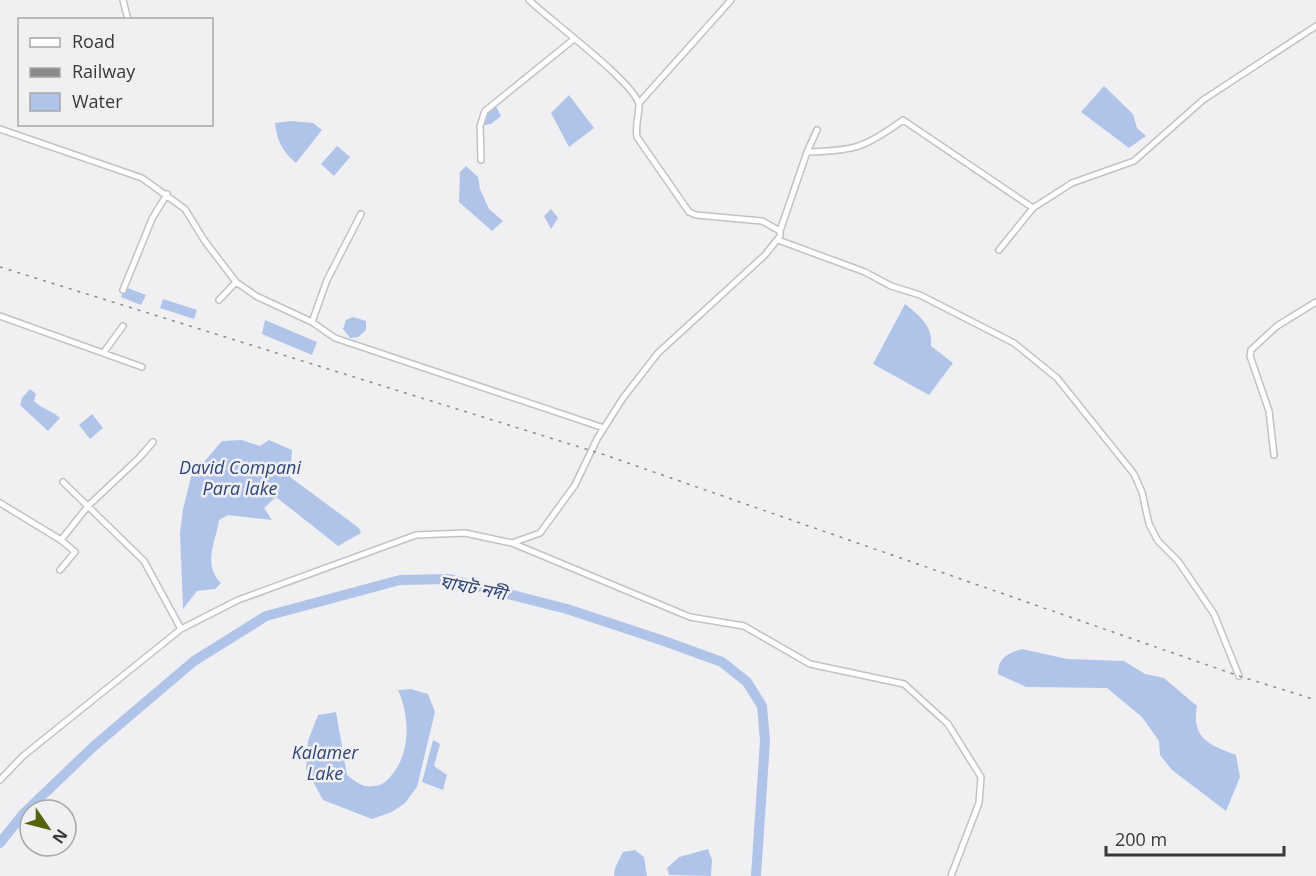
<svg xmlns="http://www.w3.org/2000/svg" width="1316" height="876" viewBox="0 0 1316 876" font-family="'Open Sans','Noto Sans Bengali',sans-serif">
<rect width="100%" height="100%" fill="#f0f0f3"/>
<path fill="#b0c4e9" d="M1104 86 1133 114 1137 128 1146 136 1129 148 1081 112Z
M569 95 594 128 569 147 551 113Z
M496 106 501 116 491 124 483 125 479 119 488 107Z
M291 121 313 123 322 130 296 163C282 151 277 141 275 123Z
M337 146 350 157 334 176 321 164Z
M466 166 478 177 480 189 489 209 503 221 492 231 459 202 460 172Z
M551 209 558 218 551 229 544 216Z
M125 287 146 295 141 305 121 297Z
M163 299 197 310 194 319 160 308Z
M905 304C920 316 933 326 931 346L953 363 929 395 873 364Z
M353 317 366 321V330L358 337 350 338 343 329 346 320Z
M265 320 317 342 312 355 262 334Z
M30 389 36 394 34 401C42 409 51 410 60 418L48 431 20 405 22 398Z
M92 414 103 428 90 439 79 425Z
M242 440 260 446 269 440 292 450 290 477 359 528 361 533 338 546 276 497 264 508 272 520 228 515 219 520C216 542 202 564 221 583L215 589 197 591 183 609 180 533 183 509 191 477 222 441Z
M1022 649 1067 659 1124 661 1145 674 1164 678 1197 706C1191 739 1210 745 1236 755L1240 777 1226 811 1172 770 1160 755 1159 741 1142 717 1107 688 1026 687 998 674C998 657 1009 653 1022 649Z
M411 689 428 694 435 712 417 787 405 803 392 812 372 819 323 800 306 769 308 741 318 715 336 712 347 775C351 778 357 783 362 785 369 788 380 786 385 782 411 760 411 719 398 690Z
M433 740 440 744 434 766 447 775 443 790 422 782Z
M708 849 712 860 711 876 669 875 667 868 679 857Z
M635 850 644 857 647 876H614L615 868 623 852Z"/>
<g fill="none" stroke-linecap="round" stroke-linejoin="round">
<path stroke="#b0c4e9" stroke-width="10" d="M0 843 23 814 94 746 194 661 266 616 400 580 449 579 567 609 664 641 722 662 747 682 762 706 765 741 756 876"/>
<g stroke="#c2c2c4" stroke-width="8">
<path id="street" d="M123 0 128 20
M639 103 731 0
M0 129 142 178 185 209 204 240 236 282 256 296 312 322 335 338 604 428
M807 152 817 130
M481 160 480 126 485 111 574 39
M780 231 807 152C853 151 865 148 903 120L1033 208
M778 240 865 272 891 286 920 295 1014 343 1057 378 1134 474 1142 492 1149 524 1158 541 1178 561 1214 614 1239 676
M999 250 1033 208 1072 183 1134 161 1203 100 1316 26
M123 290 152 219 167 194
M219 300 236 282
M0 316 142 367
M312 322 327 280 361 214
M104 352 123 326
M1274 455 1269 411 1250 356 1251 350 1277 326 1316 302
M63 482 144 561 181 629
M0 503 61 540 75 552 60 570
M61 540 88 506 139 458 153 442
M512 543 540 533 575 485 597 439 623 398 658 353 765 255 780 236V231L762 221 696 215 689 212 637 137C635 125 639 115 639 105 637 84 547 18 529 0
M0 780 23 756 181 629 238 600 416 535 465 533 512 543 690 617 744 626 810 664 904 684 948 724 981 777 979 803 951 876"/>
</g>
<use href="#street" stroke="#fff" stroke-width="5"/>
<path stroke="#8a8a8c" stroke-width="1.5" stroke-dasharray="3 6" stroke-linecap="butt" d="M0 267 605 455 1239 676 1316 700"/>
</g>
<g text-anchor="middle" stroke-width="5" stroke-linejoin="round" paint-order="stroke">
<g font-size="18" font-style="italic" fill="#2e4676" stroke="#f0f0f3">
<text x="240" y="474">David Compani<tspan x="240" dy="21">Para lake</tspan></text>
<text transform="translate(473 588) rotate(11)" y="6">ঘাঘট নদী</text>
<text x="325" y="759">Kalamer<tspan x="325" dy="21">Lake</tspan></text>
</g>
</g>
<rect x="18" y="18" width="195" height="108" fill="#f0f0f3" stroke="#a6a6a9" stroke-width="1.5"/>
<rect x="30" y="38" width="30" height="9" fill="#ffffff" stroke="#a6a6a9" stroke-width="1.5"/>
<text x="72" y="48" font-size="18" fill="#383839">Road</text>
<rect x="30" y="68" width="30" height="9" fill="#8a8a8c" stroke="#a6a6a9" stroke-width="1.5"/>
<text x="72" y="78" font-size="18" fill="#383839">Railway</text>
<rect x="30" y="93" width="30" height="18" fill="#b0c4e9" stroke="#a6a6a9" stroke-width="1.5"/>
<text x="72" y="108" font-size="18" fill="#383839">Water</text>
<g transform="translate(48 828) rotate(125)"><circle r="28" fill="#f0f0f3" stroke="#a6a6a9" stroke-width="1.5"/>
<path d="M0-4.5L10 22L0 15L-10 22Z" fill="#52630b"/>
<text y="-9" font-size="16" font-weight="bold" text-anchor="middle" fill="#383839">N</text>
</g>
<path d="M1106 846v9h178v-9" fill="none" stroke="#383839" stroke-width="3"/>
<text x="1115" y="846" font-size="18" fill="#383839" stroke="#f0f0f3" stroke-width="4.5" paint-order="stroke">200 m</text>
</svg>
